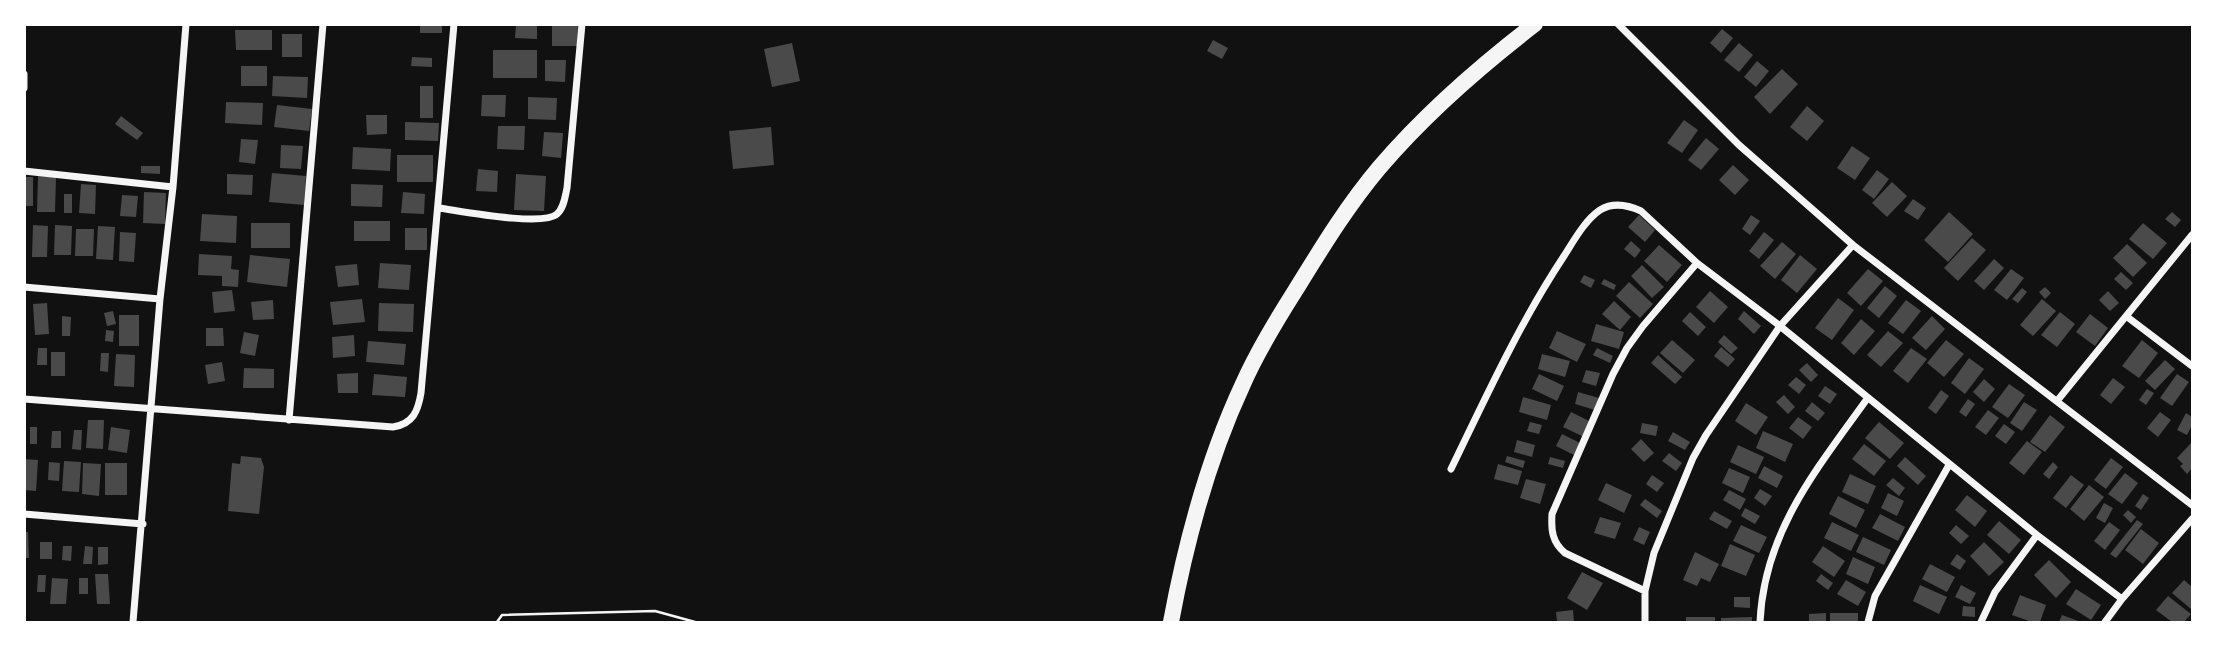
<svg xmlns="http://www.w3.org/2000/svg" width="2217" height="647" viewBox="0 0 2217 647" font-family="'PT Sans Narrow',sans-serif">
<rect width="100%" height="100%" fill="#111"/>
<path fill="#4a4a4a" d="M420 24H442V33H420Z
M516 24H537V39L515 38Z
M552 24H578L577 46H552Z
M1722 29 1733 38 1721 53 1710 43Z
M235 30H272V50H236Z
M282 34H302V57H282Z
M1213 40 1228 48 1222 59 1207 51Z
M792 43 800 81 772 87 764 49Z
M1739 43 1753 55 1739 72 1724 60Z
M493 50H537V78H493Z
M412 57 432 58V67L411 66Z
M545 60H566L565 82 545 81Z
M1757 61 1769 71 1756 87 1744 77Z
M241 66H267V86H241Z
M1782 69 1798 84 1770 114 1754 97Z
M273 76 308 77 307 98 272 96Z
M420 86H433V118H420Z
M482 95H506L505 117 481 116Z
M528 97 557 98 556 120 528 119Z
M226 102 263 103 262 125 225 123Z
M277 105 312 109 309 131 274 127Z
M1807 106 1824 121 1807 141 1790 127Z
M366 115H387V134L367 135Z
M121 116 143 133 137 140 115 124Z
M1684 120 1698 130 1682 153 1667 143Z
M405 122 439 123 438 141 405 140Z
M498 126H525L524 150 497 149Z
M771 127 774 165 733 169 729 131Z
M544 132 563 133 561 158 542 156Z
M1706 138 1719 149 1701 170 1688 160Z
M241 139 258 140 255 164 239 162Z
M281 145 303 146 301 169 280 168Z
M1852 146 1870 158 1855 180 1837 168Z
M353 147 391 149 390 171 352 169Z
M397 155H433V182H397Z
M1733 165 1749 180 1735 195 1719 180Z
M141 166H160V174L141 173Z
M478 169 498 171 497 192 476 191Z
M1877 170 1889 179 1874 199 1862 190Z
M272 173 306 176 304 205 269 202Z
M227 174 253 175 252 195 227 194Z
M516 174 546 176 544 211 514 210Z
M38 176 56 177 55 212H37Z
M24 177H33V206H24Z
M1892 182 1907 196 1887 217 1872 203Z
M81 184 96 185 95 214 79 213Z
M351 184 383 185 382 207 351 206Z
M144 192 166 193 165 224 143 223Z
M403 192 425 194 424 214 401 213Z
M64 194H72V213H64Z
M122 195 138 196 136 217 120 216Z
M1913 199 1926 208 1918 220 1904 211Z
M1949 212 1973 234 1948 262 1924 240Z
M2172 212 2181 220 2175 227 2165 219Z
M202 214 237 216 236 243 200 241Z
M1639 215 1655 230 1645 242 1628 227Z
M1751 215 1760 221 1750 235 1742 229Z
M354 221H390V241H354Z
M251 223H290V248H251Z
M2143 223 2167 243 2153 259 2129 239Z
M33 225 48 226 47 257H32Z
M55 225 72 226 71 255H54Z
M98 226 115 227 113 260 96 259Z
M405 228H427V250H405Z
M76 229H94L93 256H75Z
M120 232 136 233 134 262 119 261Z
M1764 232 1774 240 1759 259 1749 251Z
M1972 238 1986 250 1958 281 1944 268Z
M1631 241 1641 250 1635 258 1624 249Z
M1782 242 1796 254 1775 279 1760 266Z
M2127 244 2147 263 2133 277 2113 258Z
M1659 245 1682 265 1667 282 1644 261Z
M199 254 232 256 231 269 239 270 238 287 222 286V276L198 275Z
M250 255 290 259 287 287 247 282Z
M1800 255 1817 269 1797 293 1781 280Z
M1994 259 2004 268 1984 290 1974 281Z
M380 263 411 265 409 290 378 288Z
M357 264 359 285 338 287 335 266Z
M1642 265 1664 287 1652 298 1631 276Z
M1868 269 1883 281 1861 306 1847 293Z
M2011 269 2024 278 2007 300 1994 290Z
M2121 272 2133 283 2126 290 2114 279Z
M1584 275 1595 280 1591 288 1580 282Z
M1604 279 1616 285 1614 290 1601 284Z
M1629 282 1653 304 1640 318 1616 296Z
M1885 286 1897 296 1879 318 1867 308Z
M2045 287 2051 293 2045 299 2039 292Z
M2022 288 2027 292 2018 303 2012 299Z
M232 290 235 311 214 313 212 292Z
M1710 291 1728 307 1714 323 1696 307Z
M2108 291 2119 303 2110 311 2099 300Z
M1838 298 1854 310 1832 340 1815 328Z
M362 299 365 322 333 325 330 302Z
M2042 299 2056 311 2033 336 2020 325Z
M273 300 274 319 253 320 251 302Z
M1906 300 1921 311 1903 334 1888 323Z
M1614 301 1631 317 1620 330 1602 314Z
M47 303 49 334 35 335 33 304Z
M379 303 414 304 413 332 378 331Z
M113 311 116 324 107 326 104 313Z
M1744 311 1761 326 1754 334 1738 319Z
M1690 312 1706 327 1698 336 1682 321Z
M2060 312 2075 324 2057 347 2041 335Z
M2090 314 2108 328 2095 346 2076 332Z
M119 315H139V346H119Z
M62 316 71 317 70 336H62Z
M1932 316 1945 329 1926 350 1912 338Z
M1861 319 1875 331 1854 355 1841 343Z
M1596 324 1624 332 1619 349 1591 341Z
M206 328H223L224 346H206Z
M106 330 114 331 113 342 105 341Z
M1557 331 1586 344 1577 362 1549 348Z
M1888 331 1903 343 1881 367 1867 355Z
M244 332 259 335 255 356 240 353Z
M354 335 355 356 333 358 332 337Z
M1724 335 1738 348 1731 354 1718 342Z
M1672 340 1695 360 1683 373 1660 353Z
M1946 340 1964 354 1944 377 1927 363Z
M2142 340 2158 353 2139 378 2122 366Z
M368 341 406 344 404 365 366 362Z
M1721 347 1735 359 1728 367 1714 356Z
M38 348H47V365H37Z
M1597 348 1613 356 1610 363 1593 355Z
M1911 348 1927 359 1908 383 1893 371Z
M51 352H65V376H51Z
M101 353H109L108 372 100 371Z
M116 354 135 355 134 387 114 386Z
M1542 354 1570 361 1565 377 1538 369Z
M1658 355 1682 377 1675 384 1651 363Z
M1969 358 1984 369 1965 394 1951 383Z
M2165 360 2175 369 2155 390 2145 381Z
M222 362 225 381 208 384 205 365Z
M1807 363 1818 375 1811 382 1799 370Z
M244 368 274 369V388H243Z
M1586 370 1600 373 1596 386 1582 382Z
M358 373V393H338L337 374Z
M374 374 407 377 405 397 372 395Z
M1539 374 1564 386 1557 401 1532 389Z
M2177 374 2189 382 2172 406 2160 398Z
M1796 377 1806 385 1799 394 1788 385Z
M2113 378 2125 387 2111 404 2100 395Z
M1984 379 1995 389 1984 402 1973 392Z
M2009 384 2025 395 2008 418 1992 407Z
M1825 386 1837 394 1830 404 1818 396Z
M2147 389 2154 393 2146 405 2139 400Z
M1941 390 1949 396 1936 414 1928 408Z
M1578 392 1599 398 1595 410 1575 404Z
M1784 395 1795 407 1788 414 1776 402Z
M1523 397 1551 405 1547 420 1519 412Z
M1968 399 1975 404 1966 417 1959 412Z
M1812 402 1825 413 1818 421 1805 411Z
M2024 402 2037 410 2022 431 2010 423Z
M1746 403 1768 417 1756 435 1735 421Z
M1988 410 1999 418 1986 435 1975 427Z
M1571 412 1591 422 1584 437 1563 427Z
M2160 412 2171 420 2158 437 2147 428Z
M2186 413 2192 417V425L2187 435 2177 430Z
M2050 415 2065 427 2045 452 2030 442Z
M1798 417 1812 427 1803 439 1789 428Z
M88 420H104L103 449 86 448Z
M1530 422 1542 425 1539 434 1527 431Z
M1879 422 1904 443 1890 459 1865 438Z
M1642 423 1658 426 1656 436 1640 433Z
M2004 424 2015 432 2006 444 1995 436Z
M30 427H37V444H30Z
M111 427 130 430 127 453 108 450Z
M74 430H82L81 450 72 449Z
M52 431H61V448H51Z
M1763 431 1793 444 1785 462 1756 448Z
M1673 432 1690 442 1685 450 1668 441Z
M1562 434 1580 443 1574 455 1556 446Z
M1641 439 1654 453 1644 462 1631 449Z
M1517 440 1535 445 1532 457 1514 452Z
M2027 441 2042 452 2024 475 2009 463Z
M2192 442V468L2187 474 2180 466 2183 464 2177 458Z
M1864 444 1886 461 1874 476 1852 459Z
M1738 445 1764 457 1756 474 1730 462Z
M1669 453 1682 463 1676 471 1662 461Z
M241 456 261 458 264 467 259 514 228 511 232 463 240 464Z
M1507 456 1525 461 1523 468 1505 462Z
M1550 457 1565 461 1563 468 1548 464Z
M1905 457 1926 476 1918 485 1897 466Z
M2111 458 2123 467 2106 489 2094 480Z
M24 459 38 460 36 491 24 490Z
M64 461 81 462 79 492 62 491Z
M49 462 60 463 59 481 48 480Z
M2053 462 2058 467 2049 479 2043 474Z
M83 463 101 464 99 496 82 494Z
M105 463H127V495H105Z
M1498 464 1522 471 1518 485 1494 479Z
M1764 466 1783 476 1777 488 1758 478Z
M1729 468 1750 477 1743 493 1722 483Z
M2125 473 2138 483 2122 504 2108 494Z
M1850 474 1876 486 1868 504 1842 492Z
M1652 475 1664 483 1657 492 1646 484Z
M2071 475 2084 485 2066 508 2053 498Z
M1893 478 1905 488 1899 496 1886 485Z
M1526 479 1546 484 1540 504 1520 498Z
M1606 483 1632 495 1624 513 1598 500Z
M2089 485 2104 497 2084 521 2070 509Z
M1760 489 1772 496 1765 506 1754 498Z
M1729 490 1746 499 1740 510 1723 500Z
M1888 493 1904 501 1897 516 1881 508Z
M2143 494 2149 498 2141 510 2135 506Z
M1967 495 1987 511 1975 527 1955 510Z
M1838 496 1865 510 1856 528 1829 514Z
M1645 499 1662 511 1657 518 1640 505Z
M2104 503 2113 508 2105 523 2096 518Z
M1745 508 1760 516 1755 524 1741 516Z
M2128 510 2136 517 2131 523 2123 515Z
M1714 511 1732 521 1727 529 1709 519Z
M1880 514 1905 527 1898 541 1872 528Z
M1600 517 1621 523 1615 539 1594 533Z
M2137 520 2143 524 2116 558 2110 554Z
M1999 521 2021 540 2009 554 1987 535Z
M1832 522 1859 535 1851 551 1824 538Z
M2109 522 2120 530 2105 550 2094 541Z
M1741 525 1767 537 1759 553 1733 541Z
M1956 525 1969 536 1961 544 1949 533Z
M1639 527 1650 532 1644 545 1633 540Z
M2141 529 2159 543 2143 564 2125 550Z
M24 532H28L29 558H24Z
M1863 537 1891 550 1884 565 1856 552Z
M40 542H52V559H40Z
M1984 542 2004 562 1989 576 1970 556Z
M1730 544 1755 555 1746 576 1721 566Z
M63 546H72L71 561 62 560Z
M85 546 93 547 92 564H83Z
M1823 546 1845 561 1834 577 1812 562Z
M98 547H108V564L98 565Z
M1695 552 1719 564 1710 582 1701 578 1697 586 1683 580Z
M1957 554 1966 561 1960 570 1950 564Z
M1853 557 1875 567 1868 584 1846 574Z
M2049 560 2071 582 2056 598 2034 575Z
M1930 564 1955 577 1947 592 1922 579Z
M1582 572 1603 583 1587 610 1567 598Z
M95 574H108L110 604H97Z
M1821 574 1833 583 1828 590 1816 581Z
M38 575H46L45 592H37Z
M52 578 68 579 66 604H50Z
M79 578H88V594H79Z
M1846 580 1866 592 1858 606 1837 594Z
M2184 580 2192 587 2191 609 2172 593Z
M1920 585 1947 597 1939 614 1913 601Z
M1961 585 1976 593 1970 604 1955 597Z
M2076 589 2101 605 2091 620 2066 604Z
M2020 595 2046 605 2040 622H2032L2012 615Z
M2168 596 2191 614 2184 622H2172L2156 610Z
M1734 597H1750V608L1734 607Z
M1963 606 1975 607V617L1962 616Z
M1573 610 1574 622H1557L1556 612Z
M1826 613V622H1809V614Z
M1830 613H1858V622H1830Z
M2062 615 2081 622H2059Z
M1686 617H1715V622H1686Z
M1752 617V622H1721V618Z"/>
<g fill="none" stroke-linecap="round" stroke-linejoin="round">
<path stroke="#f5f5f5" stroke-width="2.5" d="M497 622 502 615 655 611 695 622"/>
<path stroke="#f5f5f5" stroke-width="7" d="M1618 24 1739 145 1853 245 2192 505
M24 74V88
M24 171 173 187
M439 208C461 211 543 227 557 214 564 208 565 197 567 188L582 24
M24 287 160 299
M2126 316 2192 366
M24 399 393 427C413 424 418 411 421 393L454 24
M2057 401 2192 235
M289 420 323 24
M1451 469C1486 397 1519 324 1564 256 1573 242 1585 220 1600 210 1613 202 1628 205 1641 211L1697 263 1780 326 2037 535 2122 599
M24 514 143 524
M1645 591 1565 553C1552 542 1551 530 1552 514L1613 374 1627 348 1643 326 1697 263
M133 622 160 299 173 187 186 24
M1645 622V591L1654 553 1693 458 1706 435 1780 326 1853 245
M1760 622C1764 532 1816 470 1867 399
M1868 622 1875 596 1949 465
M1981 622 1995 592 2037 535
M2105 622 2122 599 2192 519"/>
<path stroke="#f5f5f5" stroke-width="16" d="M1171 622C1186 541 1208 459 1243 384 1257 352 1276 321 1295 291 1321 249 1347 206 1379 168 1425 114 1479 67 1535 24"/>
</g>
<rect width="2217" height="647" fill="none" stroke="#ffffff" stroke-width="52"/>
</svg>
